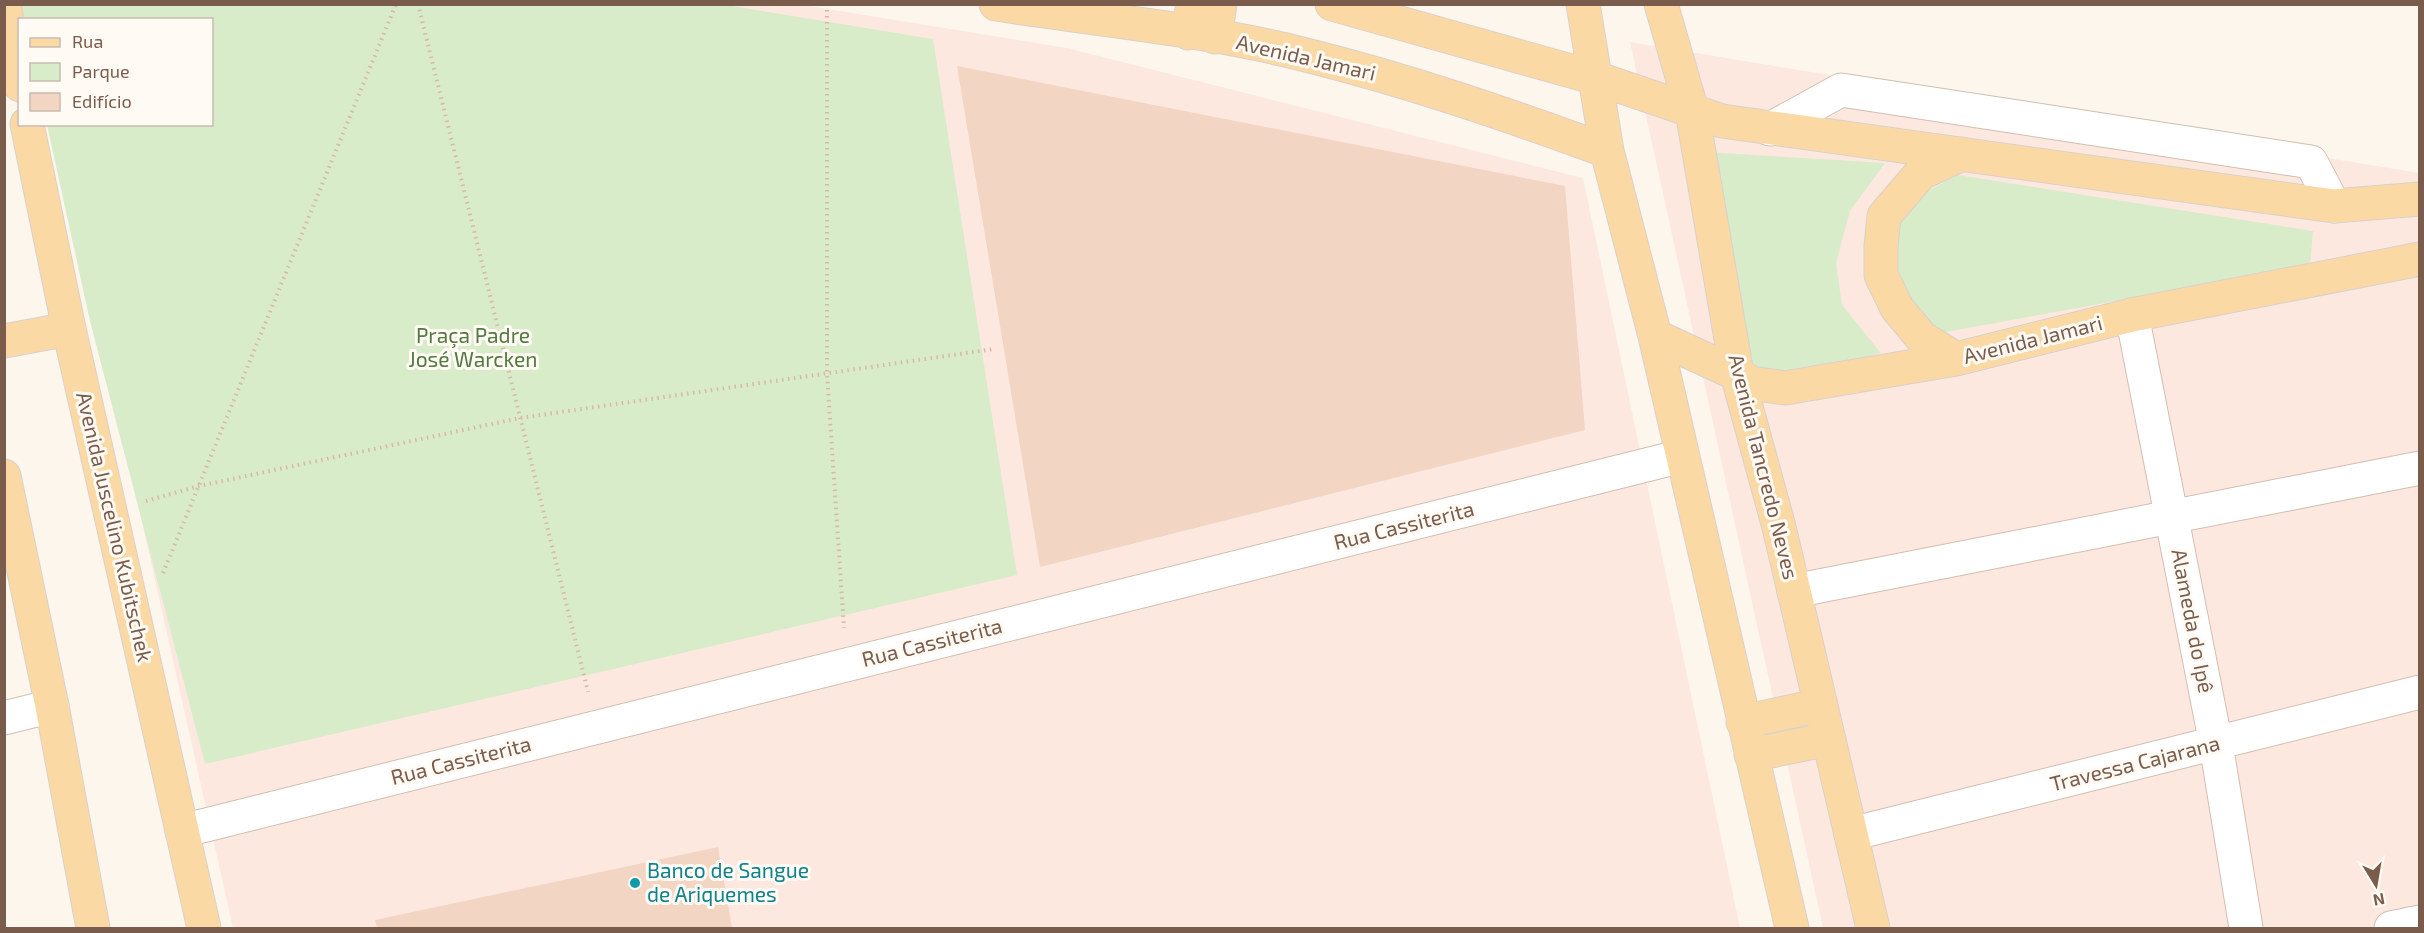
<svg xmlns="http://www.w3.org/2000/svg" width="2424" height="933" viewBox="0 0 2424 933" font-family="'Exo 2',sans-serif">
<rect width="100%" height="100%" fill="#fdf6ec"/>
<path fill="#fde8e0" d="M26 5H803L1067 48 1583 178 1740 928H233L53 125 212 124V20Z
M1630 42 2419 173V928H1823Z"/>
<path fill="#d8ecc9" d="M720 4 933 39 1017 575 205 764 90 321 47 125 212 124V20L23 19 20 5Z
M1690 151 1885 163 1850 211 1836 263 1842 305 1881 353 1746 388Z
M1958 175 2313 231 2310 266 1940 333 1907 302 1889 254 1904 214 1927 191Z"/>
<path fill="#f3d5c3" d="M957 66 1565 186 1585 430 1040 567Z
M718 847 732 928H377L375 920Z"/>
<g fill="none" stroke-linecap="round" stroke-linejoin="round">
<g stroke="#d1beb0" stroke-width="35">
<path id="minor" d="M1770 129 1841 90 2311 162 2334 206
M2132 315 2216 744 2246 928
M1794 591 2420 468
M4 718 52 706
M182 831 1682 456
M1851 834 2420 692
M2391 928 2420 922"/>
</g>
<g stroke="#dad1cd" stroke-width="35">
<path id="major" d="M996 4C1098 20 1203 29 1302 54 1407 80 1506 114 1607 151
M1332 4 1596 78 1722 121 2334 206 2420 199
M1583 4 1607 151 1655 336 1792 928
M1661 4 1692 111 1737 374 1779 527 1873 928
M4 5 20 85
M1188 33 1193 4
M1215 37 1220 4
M27 124 69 329 204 928
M1655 336 1737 374 1751 383 1785 388 1956 359 2132 315 2420 259
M4 341 69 329
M1956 359 1922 338 1897 308 1881 275V246L1884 216 1921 173 1962 154
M4 476 52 706 93 928
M1743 722 1821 705
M1751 755 1829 739"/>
</g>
<path stroke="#d9b8a5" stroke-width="4" stroke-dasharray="1.5 4.5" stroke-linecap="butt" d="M418 4 588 692
M827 4V374L844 628
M146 501 199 486 520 418 994 349
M163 573 396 4"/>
<use href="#minor" stroke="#fff" stroke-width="33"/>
<use href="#major" stroke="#fbd9a5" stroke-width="33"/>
</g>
<circle fill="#0f9aa8" stroke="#fffaf3" stroke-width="2" cx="635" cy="883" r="6"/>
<g text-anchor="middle" stroke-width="6" stroke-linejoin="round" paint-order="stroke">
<g font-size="21" fill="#7a5c4d" stroke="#fffaf3">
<text transform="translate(1306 58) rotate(13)" y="7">Avenida Jamari</text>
<text transform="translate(2033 340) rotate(-14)" y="7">Avenida Jamari</text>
<text transform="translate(1763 467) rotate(76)" y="7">Avenida Tancredo Neves</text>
<text transform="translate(1404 526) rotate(-14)" y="7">Rua Cassiterita</text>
<text transform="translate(114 527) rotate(77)" y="7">Avenida Juscelino Kubitschek</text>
<text transform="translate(2192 621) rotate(79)" y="7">Alameda do Ipê</text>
<text transform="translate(932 643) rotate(-14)" y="7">Rua Cassiterita</text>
<text transform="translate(461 761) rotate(-14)" y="7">Rua Cassiterita</text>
<text transform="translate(2135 764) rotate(-14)" y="7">Travessa Cajarana</text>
</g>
<g font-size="21" fill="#537a41" stroke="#fffaf3">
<text x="473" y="343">Praça Padre<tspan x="473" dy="24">José Warcken</tspan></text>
</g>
<g font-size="21" fill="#0d838f" stroke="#fffaf3" text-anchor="start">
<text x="647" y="878">Banco de Sangue<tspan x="647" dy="24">de Ariquemes</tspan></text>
</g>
</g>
<rect width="2424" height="933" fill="none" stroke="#7a5c4d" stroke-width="12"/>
<rect x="18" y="18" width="195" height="108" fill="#fffaf3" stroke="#cabbb1" stroke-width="1.5"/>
<rect x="30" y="38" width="30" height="9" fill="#fbd9a5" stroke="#cabbb1" stroke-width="1.5"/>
<text x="72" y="48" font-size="18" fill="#7a5c4d">Rua</text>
<rect x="30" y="63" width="30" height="18" fill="#d8ecc9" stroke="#cabbb1" stroke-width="1.5"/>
<text x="72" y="78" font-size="18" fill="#7a5c4d">Parque</text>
<rect x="30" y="93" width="30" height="18" fill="#f3d5c3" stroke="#cabbb1" stroke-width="1.5"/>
<text x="72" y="108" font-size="18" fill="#7a5c4d">Edifício</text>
<g transform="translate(2376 885) rotate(169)" stroke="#fffaf3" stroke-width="4.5" paint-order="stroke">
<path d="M0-4.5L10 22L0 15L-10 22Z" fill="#7a5c4d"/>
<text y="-9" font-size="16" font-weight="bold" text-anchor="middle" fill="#7a5c4d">N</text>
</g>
</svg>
